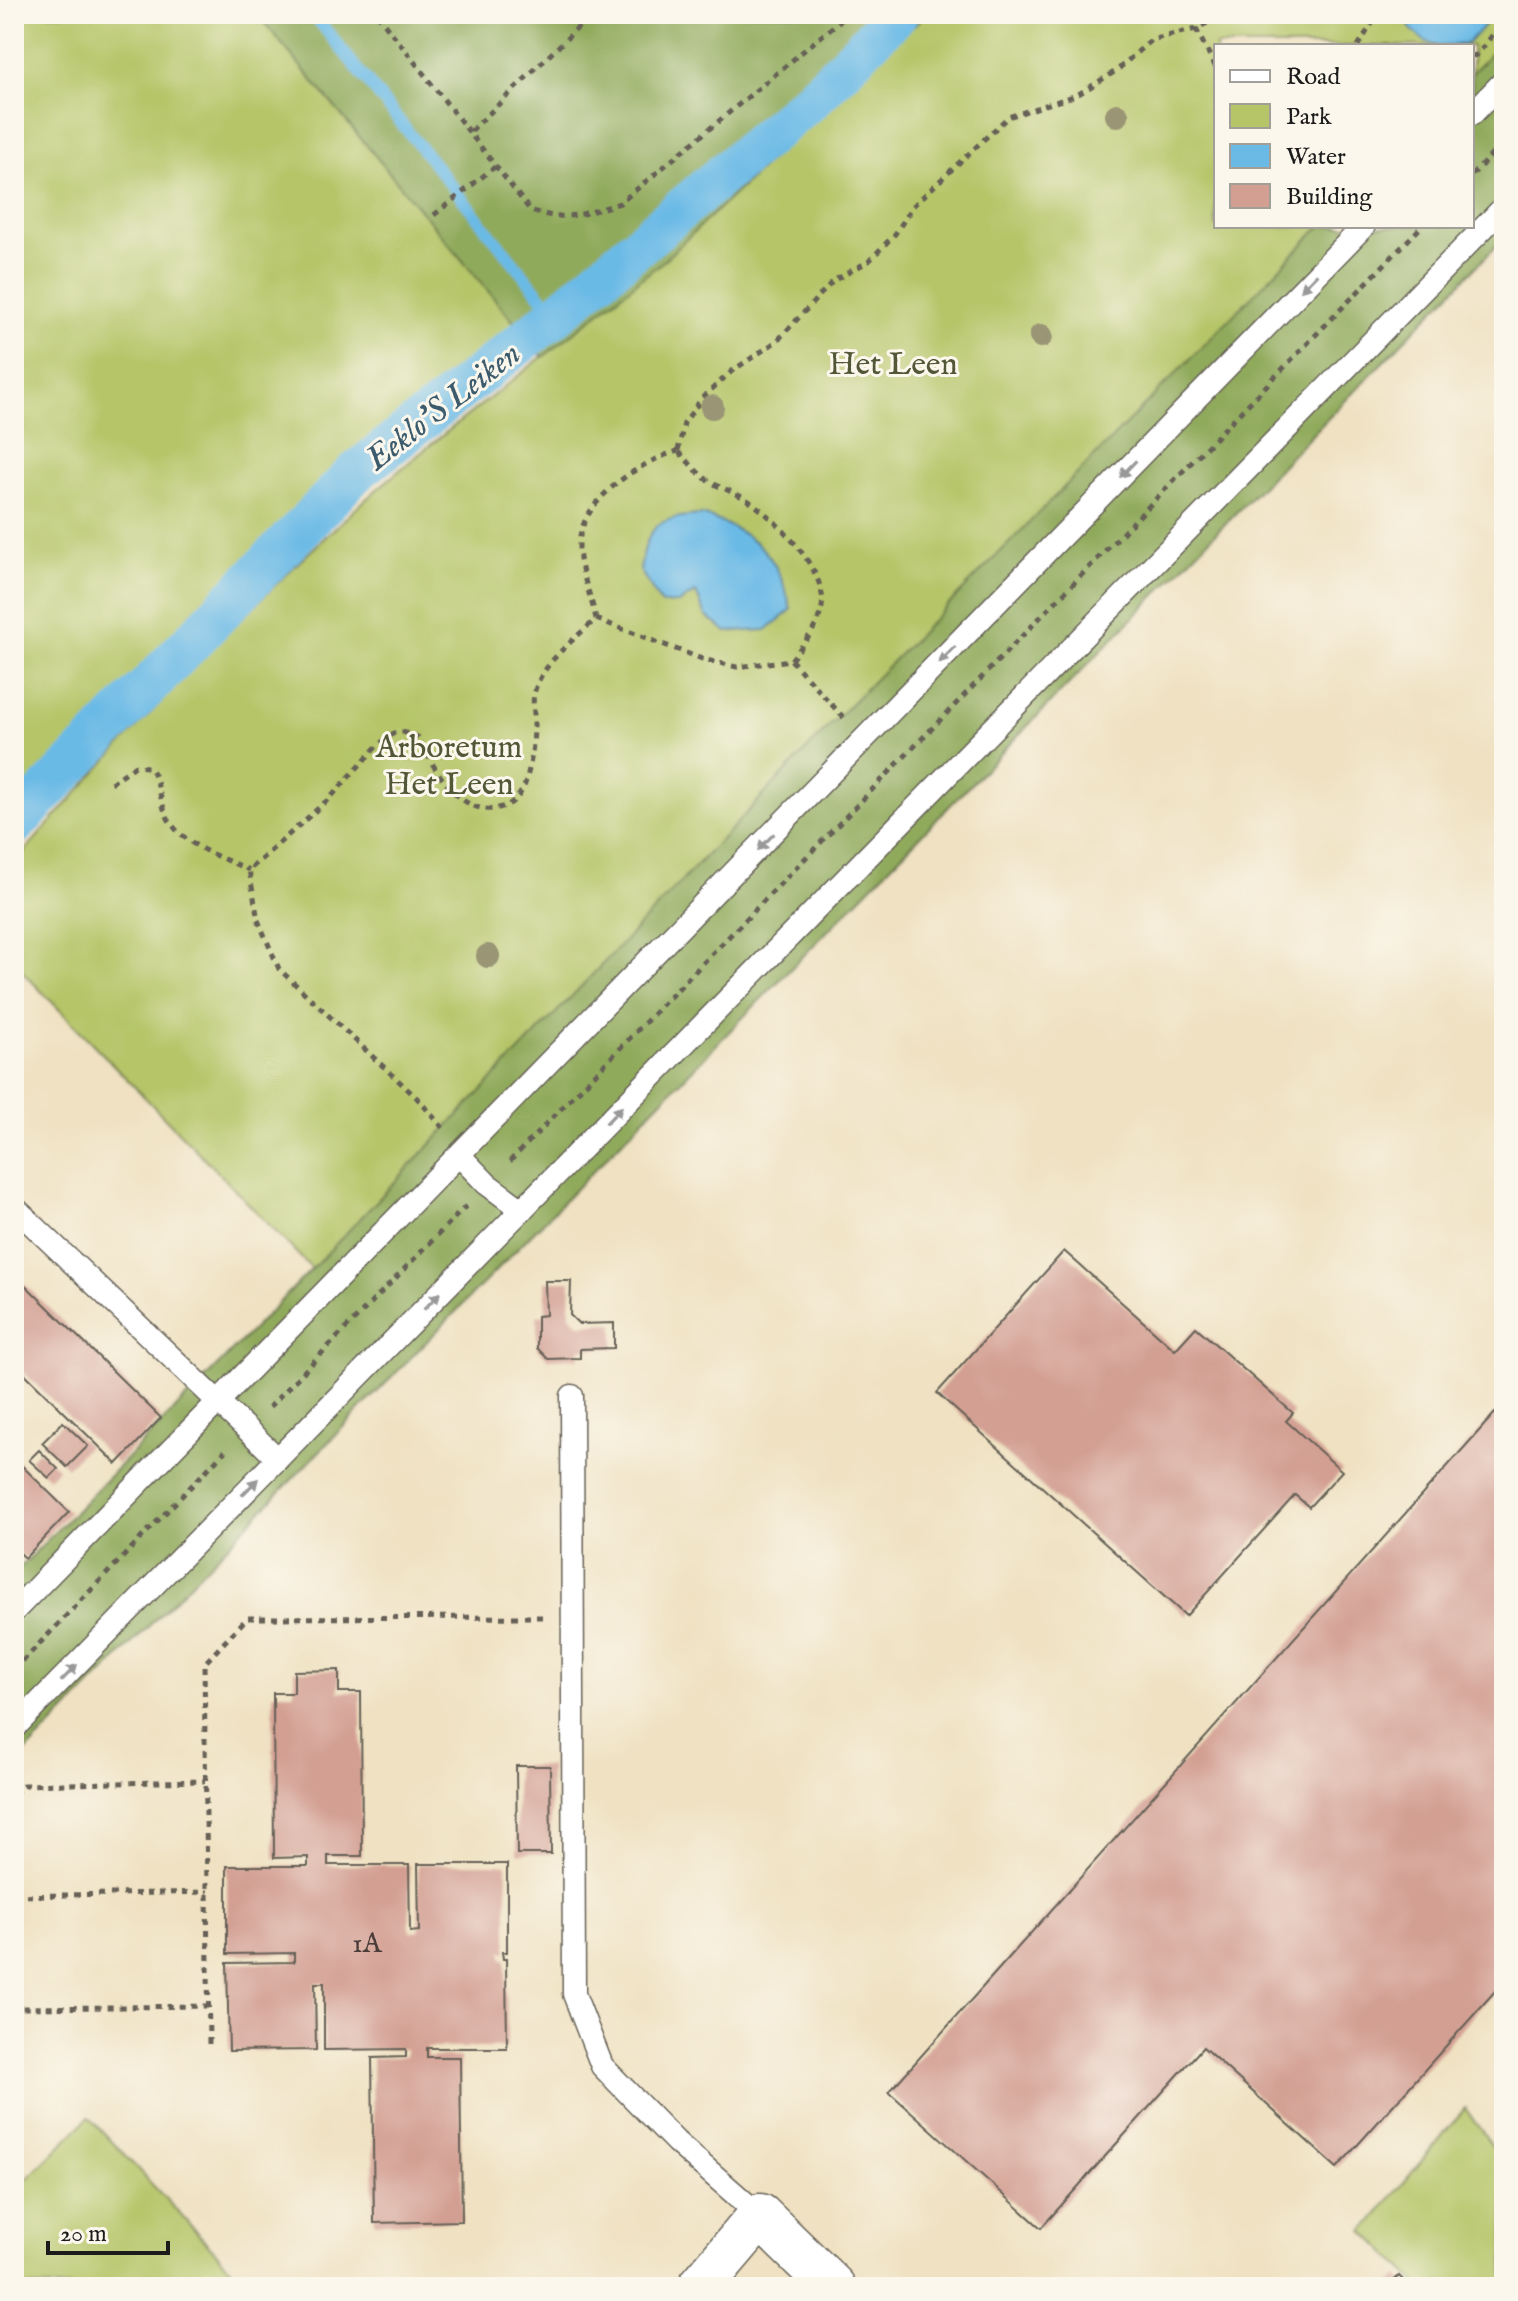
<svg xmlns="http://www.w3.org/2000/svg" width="1518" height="2301" viewBox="0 0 1518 2301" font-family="'IM FELL English',serif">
<rect width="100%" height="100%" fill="#fbf7ec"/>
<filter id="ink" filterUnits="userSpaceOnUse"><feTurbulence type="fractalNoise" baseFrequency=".0125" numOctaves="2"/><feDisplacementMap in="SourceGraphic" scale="16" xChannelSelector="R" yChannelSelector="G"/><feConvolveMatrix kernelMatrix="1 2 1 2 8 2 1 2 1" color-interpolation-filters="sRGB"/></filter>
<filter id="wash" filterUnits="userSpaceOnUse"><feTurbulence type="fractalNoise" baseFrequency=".006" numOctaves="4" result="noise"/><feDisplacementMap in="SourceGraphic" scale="32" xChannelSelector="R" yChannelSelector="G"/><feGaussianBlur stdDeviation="1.8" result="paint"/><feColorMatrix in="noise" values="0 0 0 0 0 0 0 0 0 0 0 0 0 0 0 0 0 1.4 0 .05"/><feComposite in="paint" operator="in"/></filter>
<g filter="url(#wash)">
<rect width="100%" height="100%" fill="#efe1c1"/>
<path fill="#b5c568" stroke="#687042" stroke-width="2" fill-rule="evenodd" d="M14 14H1504V238L14 1764V1574L312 1269 14 963V863C125 738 240 614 364 501 420 450 484 404 543 356L518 330 342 468 14 806ZM1216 46H1472V226H1216Z
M1465 2108 1504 2162V2287H1421L1364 2231Z
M89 2117 248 2287H14V2192Z"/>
<path fill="#90aa5c" stroke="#56633c" stroke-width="2" d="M257 14H926L662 262 543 357Z
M1504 40V238L14 1764V1574L312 1269 835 720 1321 226H1472V73Z"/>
<path fill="#6bbae6" stroke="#446b81" stroke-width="2" d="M1412 14H1494L1468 43C1442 49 1424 47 1408 25Z
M703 515C756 534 779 554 791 610L766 630 727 632 706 616 696 593 678 603 661 604 640 570C648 525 656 517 703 515Z"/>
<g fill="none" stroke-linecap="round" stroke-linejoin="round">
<path stroke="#6bbae6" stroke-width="12" d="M313 14 556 315"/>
<path stroke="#6bbae6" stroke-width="42" d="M14 825 355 473 556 315 814 97 897 14"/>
</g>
<g id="blocks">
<path fill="#d39f93" d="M1064 1251 1175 1350 1196 1327 1293 1413 1286 1421 1342 1471 1309 1507 1295 1495 1186 1616 937 1393Z
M14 1274 161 1418 117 1464 14 1363Z
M545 1281H571L570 1315 579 1324 614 1323V1348L580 1349V1358L548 1359 537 1348V1316L546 1315Z
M1495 1413 1504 1421V1981L1337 2168 1203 2047 1041 2228 889 2092Z
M63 1422 88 1446 67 1467 42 1443Z
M39 1450 58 1469 49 1478 29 1460Z
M14 1458 69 1512 25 1558 14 1547Z
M339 1670V1692H361L362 1856H328V1865H409L410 1932 419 1931 418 1864H507V1952H502L503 1959H506L507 2048H427V2057H460L462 2221 374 2223 372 2058 406 2057V2049L324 2050V1983H315L316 2050 229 2051 227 1963 294 1962V1953L227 1954V1866H308V1857L274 1858 273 1693H294V1671Z
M516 1766H550L551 1854H517Z
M1399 2276 1410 2287H1387Z"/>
</g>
</g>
<g filter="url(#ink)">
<use href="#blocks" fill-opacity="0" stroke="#666156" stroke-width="2"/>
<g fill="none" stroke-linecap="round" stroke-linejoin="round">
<g stroke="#666156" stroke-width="25">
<path id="service" d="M1472 114 1504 81
M460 1156 487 1184 522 1210
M14 1207 278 1459
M572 1396 574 1994 602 2066 676 2142 760 2216
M14 1611 1364 226
M14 1728 1504 207"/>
</g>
<g stroke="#666156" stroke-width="47">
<path id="minor" d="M700 2287 760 2216 833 2287"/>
</g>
<path stroke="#666156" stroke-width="5" stroke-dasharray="6 6" stroke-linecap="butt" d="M377 14 530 210C563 223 588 213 620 203L848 14
M1196 29 1216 68
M1358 46 1378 14
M1472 56 1477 55 1504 20
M471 131 592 14
M1472 175 1504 142
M434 215 496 166
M678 451 684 423 702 398 732 371 777 341 833 281 869 261 895 234 914 205 1008 117 1077 95 1116 71 1151 40 1196 29 1224 14
M596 619 702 659 737 667 791 660C803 644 818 628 822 607 829 572 772 513 742 497 732 491 720 488 709 481 698 474 688 461 678 451
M791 660 844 718
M111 783 135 766 149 767C161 782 159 803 169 820 184 846 223 858 249 870
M443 1128 417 1098 279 969 258 920 249 870 331 797 377 746 394 733 403 732 418 737C433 768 463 823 505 806 514 803 522 793 525 784 531 765 534 744 534 724 535 715 532 703 534 694 541 663 575 639 596 619 591 595 579 570 579 545 580 500 639 462 678 451
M510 1161 1422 226
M269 1407 466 1206
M14 1670 225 1451
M14 1794 23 1785 205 1781
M14 1896 208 1892
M14 2000 22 2008 209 2006
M209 2044 204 1664 247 1618 543 1617"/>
<use href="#service" stroke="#fff" stroke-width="22"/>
<use href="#minor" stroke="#fff" stroke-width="44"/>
</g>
<g fill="#999575">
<circle cx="1117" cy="115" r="12"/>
<circle cx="1041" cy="336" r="12"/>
<circle cx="712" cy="407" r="12"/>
<circle cx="488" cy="956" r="12"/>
</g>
<defs><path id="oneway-solid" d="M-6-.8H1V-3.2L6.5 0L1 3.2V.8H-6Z" transform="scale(2)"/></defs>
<g fill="#999">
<use href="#oneway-solid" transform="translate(1309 282) rotate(134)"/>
<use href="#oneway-solid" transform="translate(1128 469) rotate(134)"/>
<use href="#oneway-solid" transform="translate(947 655) rotate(134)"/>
<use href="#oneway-solid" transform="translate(766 842) rotate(134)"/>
<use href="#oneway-solid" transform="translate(614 1115) rotate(-46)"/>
<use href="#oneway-solid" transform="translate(432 1301) rotate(-46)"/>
<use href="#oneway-solid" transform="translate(250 1487) rotate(-46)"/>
<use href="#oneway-solid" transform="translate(69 1673) rotate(-46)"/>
</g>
</g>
<g text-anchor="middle" stroke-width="6" stroke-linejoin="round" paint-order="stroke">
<g font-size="28" fill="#4a3d3a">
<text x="367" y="1952">1A</text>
</g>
<g font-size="32" fill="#525737" stroke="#fbf7ec">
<text x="893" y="374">Het Leen</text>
<text x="449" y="757">Arboretum<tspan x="449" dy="37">Het Leen</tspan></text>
</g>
<g font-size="34" font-style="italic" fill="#3c5b6d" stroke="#fbf7ec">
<text transform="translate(442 405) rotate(-38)" y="12">Eeklo'S Leiken</text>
</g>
</g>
<rect width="1518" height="2301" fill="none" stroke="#fbf7ec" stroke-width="48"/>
<rect x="1214" y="44" width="260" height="184" fill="#fbf7ec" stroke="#a29f99" stroke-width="2"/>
<rect x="1230" y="70" width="40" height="12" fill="#ffffff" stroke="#a29f99" stroke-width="2"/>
<text x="1286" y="84" font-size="24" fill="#1c1c1c">Road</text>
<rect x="1230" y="104" width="40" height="24" fill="#b5c568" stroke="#a29f99" stroke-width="2"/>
<text x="1286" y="124" font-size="24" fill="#1c1c1c">Park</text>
<rect x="1230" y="144" width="40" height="24" fill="#6bbae6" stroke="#a29f99" stroke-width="2"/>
<text x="1286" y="164" font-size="24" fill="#1c1c1c">Water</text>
<rect x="1230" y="184" width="40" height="24" fill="#d39f93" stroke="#a29f99" stroke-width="2"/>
<text x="1286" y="204" font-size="24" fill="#1c1c1c">Building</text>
<path d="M48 2241v12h120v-12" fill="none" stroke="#1c1c1c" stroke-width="4"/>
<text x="60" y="2241" font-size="24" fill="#1c1c1c" stroke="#fbf7ec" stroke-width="6" paint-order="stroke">20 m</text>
</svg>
